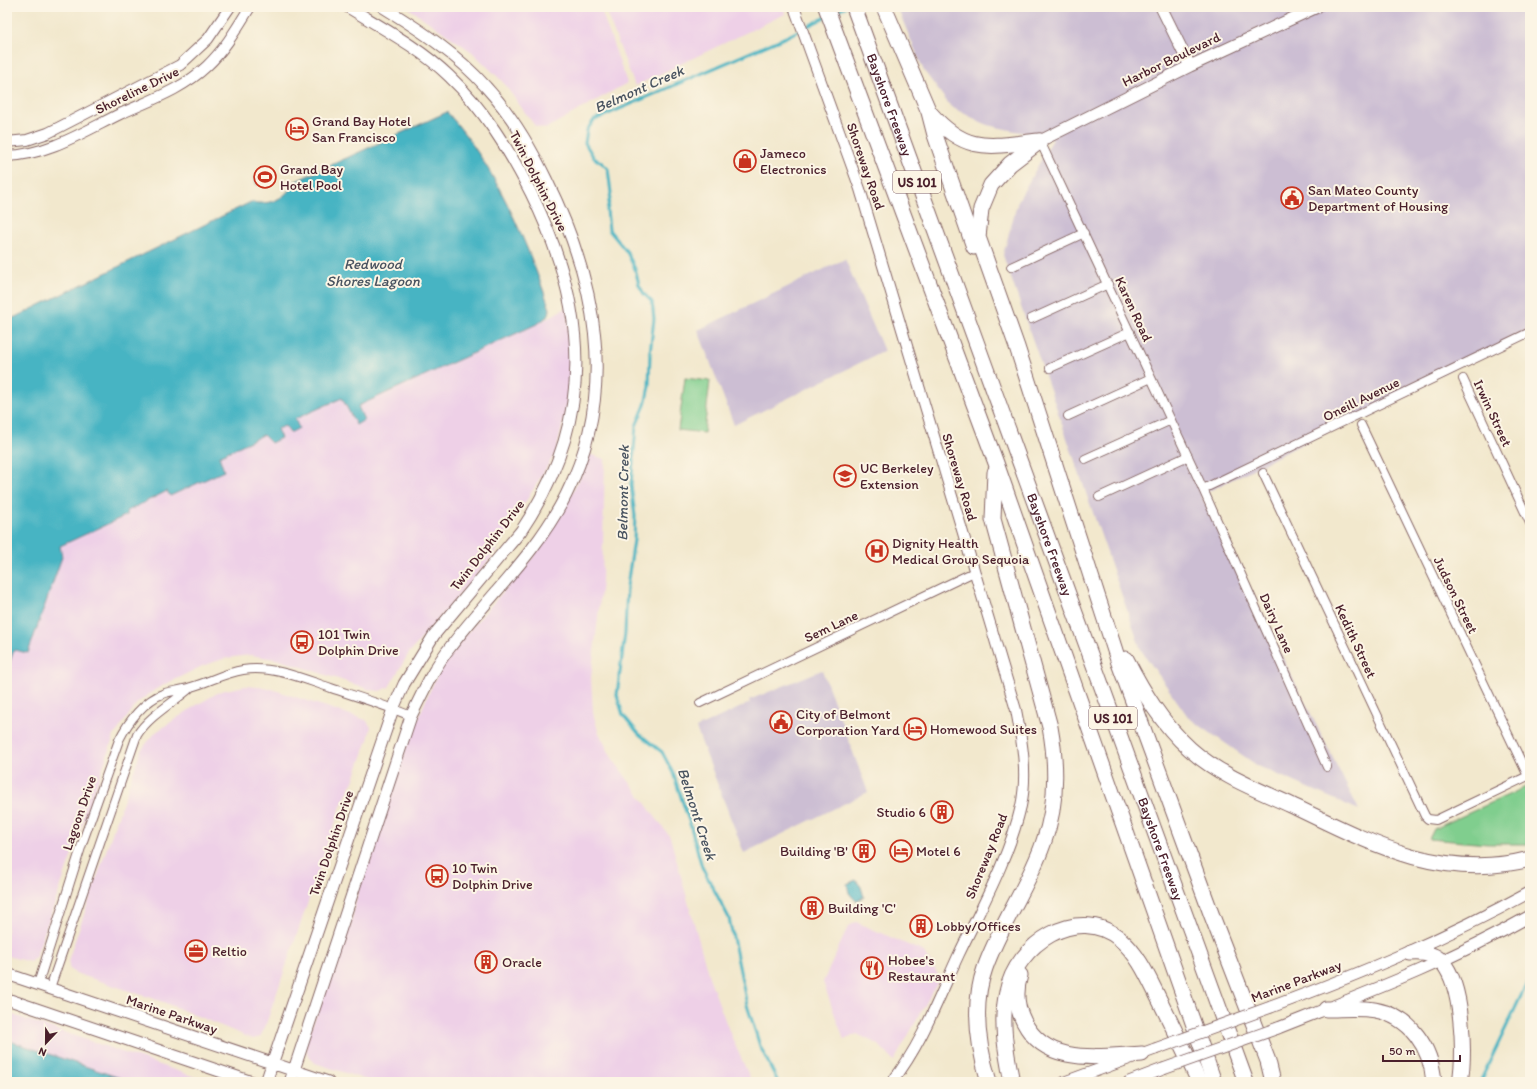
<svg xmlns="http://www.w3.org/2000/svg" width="1537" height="1089" viewBox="0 0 1537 1089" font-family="Itim,sans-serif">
<rect width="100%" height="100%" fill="#fcf5e5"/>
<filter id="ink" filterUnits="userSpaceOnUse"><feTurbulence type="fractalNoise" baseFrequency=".025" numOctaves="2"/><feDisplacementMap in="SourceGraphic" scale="8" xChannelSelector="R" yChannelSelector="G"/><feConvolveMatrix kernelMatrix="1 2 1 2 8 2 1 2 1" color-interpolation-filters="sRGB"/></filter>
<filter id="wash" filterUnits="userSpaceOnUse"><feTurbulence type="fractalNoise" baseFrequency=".012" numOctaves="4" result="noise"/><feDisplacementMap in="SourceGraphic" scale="16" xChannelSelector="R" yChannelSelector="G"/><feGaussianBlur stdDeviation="0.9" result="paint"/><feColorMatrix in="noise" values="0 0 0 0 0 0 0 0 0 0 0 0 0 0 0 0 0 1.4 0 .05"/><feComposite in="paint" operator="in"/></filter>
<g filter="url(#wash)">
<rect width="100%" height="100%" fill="#f2e8cd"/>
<path fill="#eed0e7" d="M407 7H600L627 83 545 129 535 126 502 81 472 52Z
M604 7H783L785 14 635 86Z
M567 307 572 374 568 402 556 452 492 557 409 653 389 687 380 691 371 690 281 660 250 655 226 658 202 666 156 689 137 703 114 736 36 956 30 962 7 956V670L14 650 28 653 60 546 127 515V511L168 491 170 495 224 470 218 456 263 435 271 443 277 429 285 426 289 433 295 419 342 397 356 425 358 406 539 323Z
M588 454 605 459 602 582 591 678 593 713 598 731 612 758 670 837 709 977 731 1036 752 1082H373L315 1063 307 1053 306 1042 350 927 359 887 406 748 428 695 439 671 468 632 534 556 558 519 580 478Z
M245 686 268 688 366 720 371 727 368 740 354 779 341 806 265 1027 260 1037 253 1039 163 1002 75 973 69 968V958L141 750 156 732 195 706 221 691Z
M856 922 924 952 940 978 894 1061 879 1045 857 1034 844 1040 823 982 848 927Z
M7 1013 210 1082H7Z"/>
<path fill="#ccbed3" d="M897 7H1530V329L1201 495 1359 810 1258 766 1189 718 1141 650 1003 255 1018 201 1053 139 987 125 951 107 924 71Z
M845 259 884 351 734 425 698 330Z
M822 670 868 792 744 853 696 728 750 703 749 700Z"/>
<path fill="#80ce8e" stroke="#65765c" d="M685 378 710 381 704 433 678 430Z
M1530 785V844H1488L1429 839 1434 829Z"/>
<path fill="#47b4c3" stroke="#486a77" d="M447 112C497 169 525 238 550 309L549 315 539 323 358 406 364 420 356 425 342 398 295 419 299 428 290 433 285 426 277 429 281 438 271 443 263 435 219 456 224 471 170 496 167 491 127 511V515L60 546 62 557 28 653 14 650 7 670V321L251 202C268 206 287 199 294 182Z
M273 169 276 176 257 185 254 178Z
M856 880 861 887 864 897 856 901 849 893 847 884Z
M7 1041 13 1042 132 1082H7Z"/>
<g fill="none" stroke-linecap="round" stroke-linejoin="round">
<path stroke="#47b4c3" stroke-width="3" d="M832 13 845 7
M778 1082 760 1046 747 1005 729 918 702 867 691 827 673 773 662 752 639 734 623 715 617 695 625 633 627 586 634 540 635 516 631 485 636 426 645 405 649 386 650 353 654 319 652 302 644 294 639 285 635 269 627 252 609 230 607 210 611 193 608 169 602 163 594 158 585 143 587 130 594 120 786 37 826 17
M1480 1082 1530 977"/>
</g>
</g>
<g filter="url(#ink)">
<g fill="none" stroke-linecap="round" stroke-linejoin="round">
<g stroke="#856564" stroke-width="10">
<path id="minor" d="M1040 141 1198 478 1327 767
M1011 267 1084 233
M1031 319 1108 284
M1050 368 1130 332
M1463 379 1530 523
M1068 416 1151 378
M1361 425 1528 776
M1085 459 1171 420
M1263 473 1425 816 1428 819 1436 820 1530 775
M1203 489 1530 332
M1099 497 1188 456
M700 703 974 572
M38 984 83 841 119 740C128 722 144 700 165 693 173 691 183 690 191 687 209 682 224 673 243 670 272 665 304 679 331 688 358 697 385 705 411 716
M50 988 137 735C150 715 172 704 190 688"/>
</g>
<g stroke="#856564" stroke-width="12">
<path id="tertiary" d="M794 7 860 189 1016 710C1022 741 1028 774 1021 806 1009 858 982 906 959 954 939 997 922 1044 892 1082
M7 142 27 140 48 133 180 65 208 39 230 7
M7 156C47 155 85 131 120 114 151 100 183 89 207 66 225 49 237 28 250 7"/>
</g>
<g stroke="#856564" stroke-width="13">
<path id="secondary" d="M1161 7 1190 66
M1040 141 1190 66 1317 7
M7 974 328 1082
M7 999 252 1082
M1271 1007C1362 973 1445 939 1530 892
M1278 1028C1364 994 1449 962 1530 916
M266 1082 393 709 404 684 434 635 521 531C596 419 589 310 531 193 509 150 484 109 449 76 420 48 382 28 348 7
M290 1082 411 716C423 692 434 667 451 646 489 596 537 553 566 495 619 389 596 280 546 179 530 146 511 114 486 87 457 54 420 30 383 7
M1065 1082 1155 1049
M1129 1082 1163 1069"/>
</g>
<g stroke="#856564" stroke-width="17">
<g id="motorway">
<path d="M826 7 996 463 1214 1082"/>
<path id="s1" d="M854 7 1246 1082"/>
<path d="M884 7 929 112 935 135 974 247"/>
<path d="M930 113C967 155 990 146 1039 141"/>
<path d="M1040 141 1010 164 991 185 981 209 978 237 1017 347 1119 663 1212 916 1268 1061 1273 1082"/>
<path d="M1126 659C1143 692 1162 724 1190 749 1219 775 1256 789 1291 805 1368 842 1441 882 1530 859"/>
<path d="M1410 953C1421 952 1434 953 1442 962 1463 985 1465 1053 1460 1082"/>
<path d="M1020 975C1015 991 1016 1007 1024 1022 1047 1067 1100 1056 1142 1054"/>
<path d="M1326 1009C1342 1009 1359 1007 1375 1010 1411 1017 1431 1047 1434 1082"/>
<path d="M989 1082C978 1046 972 1004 985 968 1000 925 1028 887 1043 844 1057 807 1057 765 1050 727L993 519 995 472"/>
<path d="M1012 1082C1006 1053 1000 1021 1007 992 1016 945 1077 903 1120 939 1138 954 1148 977 1158 997 1172 1025 1186 1053 1199 1082"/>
</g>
</g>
<use href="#minor" stroke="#fff" stroke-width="8"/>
<use href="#tertiary" stroke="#fff" stroke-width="10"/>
<use href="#secondary" stroke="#fff" stroke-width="11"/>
<use href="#motorway" stroke="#fff" stroke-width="15"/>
<g stroke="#856564" stroke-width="13" stroke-linecap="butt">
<path id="secondary-bridge" d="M1155 1049 1271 1007
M1163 1069 1278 1028"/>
</g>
<use href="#secondary-bridge" stroke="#fff" stroke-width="11"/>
</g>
</g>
<defs>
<g id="hotel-ring" transform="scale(1.15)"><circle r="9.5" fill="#fcf5e5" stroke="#c8321e" stroke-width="1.5"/><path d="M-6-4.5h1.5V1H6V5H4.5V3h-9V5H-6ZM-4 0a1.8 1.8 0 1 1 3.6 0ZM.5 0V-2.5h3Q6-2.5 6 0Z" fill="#c8321e"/></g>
<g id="shop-ring" transform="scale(1.15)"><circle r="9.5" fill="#fcf5e5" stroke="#c8321e" stroke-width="1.5"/><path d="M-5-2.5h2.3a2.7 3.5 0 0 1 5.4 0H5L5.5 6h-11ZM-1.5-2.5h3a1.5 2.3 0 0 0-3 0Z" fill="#c8321e"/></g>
<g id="stadium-ring" transform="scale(1.15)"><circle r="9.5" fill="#fcf5e5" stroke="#c8321e" stroke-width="1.5"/><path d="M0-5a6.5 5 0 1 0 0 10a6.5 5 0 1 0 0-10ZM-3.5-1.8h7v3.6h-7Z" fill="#c8321e"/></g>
<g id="civic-ring" transform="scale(1.15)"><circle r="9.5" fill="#fcf5e5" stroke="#c8321e" stroke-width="1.5"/><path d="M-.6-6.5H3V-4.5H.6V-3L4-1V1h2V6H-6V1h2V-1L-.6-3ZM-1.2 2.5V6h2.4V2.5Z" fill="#c8321e"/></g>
<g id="school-ring" transform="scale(1.15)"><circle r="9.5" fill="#fcf5e5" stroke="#c8321e" stroke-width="1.5"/><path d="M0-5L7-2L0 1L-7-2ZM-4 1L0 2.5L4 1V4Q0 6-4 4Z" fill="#c8321e"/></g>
<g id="hospital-ring" transform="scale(1.15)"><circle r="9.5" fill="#fcf5e5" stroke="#c8321e" stroke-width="1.5"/><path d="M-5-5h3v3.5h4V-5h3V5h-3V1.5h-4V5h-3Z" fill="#c8321e"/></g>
<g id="bus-ring" transform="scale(1.15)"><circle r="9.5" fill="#fcf5e5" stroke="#c8321e" stroke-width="1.5"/><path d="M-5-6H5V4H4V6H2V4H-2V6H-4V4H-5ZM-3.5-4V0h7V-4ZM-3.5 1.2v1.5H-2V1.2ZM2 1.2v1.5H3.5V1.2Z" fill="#c8321e"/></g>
<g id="building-ring" transform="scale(1.15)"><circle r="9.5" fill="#fcf5e5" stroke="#c8321e" stroke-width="1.5"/><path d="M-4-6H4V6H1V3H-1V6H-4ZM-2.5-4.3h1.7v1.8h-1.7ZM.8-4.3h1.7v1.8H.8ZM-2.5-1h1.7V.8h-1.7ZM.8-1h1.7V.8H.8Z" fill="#c8321e"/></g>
<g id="office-ring" transform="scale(1.15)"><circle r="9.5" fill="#fcf5e5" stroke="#c8321e" stroke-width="1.5"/><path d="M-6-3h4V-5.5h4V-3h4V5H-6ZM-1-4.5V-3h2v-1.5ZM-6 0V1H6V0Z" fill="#c8321e"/></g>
<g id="restaurant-ring" transform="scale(1.15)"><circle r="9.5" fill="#fcf5e5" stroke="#c8321e" stroke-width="1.5"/><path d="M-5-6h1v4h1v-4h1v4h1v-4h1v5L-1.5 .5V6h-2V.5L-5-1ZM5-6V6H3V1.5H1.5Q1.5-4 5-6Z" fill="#c8321e"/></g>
</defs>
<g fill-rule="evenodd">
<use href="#hotel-ring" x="297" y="129"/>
<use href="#shop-ring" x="745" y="161"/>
<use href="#stadium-ring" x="265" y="177"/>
<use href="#civic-ring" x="1292" y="198"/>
<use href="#school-ring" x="845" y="476"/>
<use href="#hospital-ring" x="877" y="551"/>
<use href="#bus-ring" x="302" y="642"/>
<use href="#civic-ring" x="781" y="722"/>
<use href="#hotel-ring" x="915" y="729"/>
<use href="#building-ring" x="942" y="812"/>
<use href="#building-ring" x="864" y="851"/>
<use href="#hotel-ring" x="901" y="851"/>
<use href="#bus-ring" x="437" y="876"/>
<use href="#building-ring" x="812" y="908"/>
<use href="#building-ring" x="921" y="926"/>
<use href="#office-ring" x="196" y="951"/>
<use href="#building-ring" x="486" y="962"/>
<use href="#restaurant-ring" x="872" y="968"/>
</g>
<g text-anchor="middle" stroke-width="4" stroke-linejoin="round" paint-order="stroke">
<g fill="#fcf5e5" stroke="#7f5f63" stroke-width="1">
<rect x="893" y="171" width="48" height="22" rx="3"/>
<rect x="1089" y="707" width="48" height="22" rx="3"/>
</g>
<g font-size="13" font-weight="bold" fill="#4a1f2b">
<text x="917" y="187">US 101</text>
<text x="1113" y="723">US 101</text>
</g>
<g font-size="14" fill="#4a1f2b" stroke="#fcf5e5">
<text transform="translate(1171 59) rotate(-26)" y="5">Harbor Boulevard</text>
<text transform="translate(137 90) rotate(-26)" y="5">Shoreline Drive</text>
<text dy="5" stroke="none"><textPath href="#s1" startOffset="104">Bayshore Freeway</textPath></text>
<text transform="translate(866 166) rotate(71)" y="5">Shoreway Road</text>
<text transform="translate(539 181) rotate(63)" y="5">Twin Dolphin Drive</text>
<text transform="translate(1134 309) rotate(65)" y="5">Karen Road</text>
<text transform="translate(1361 399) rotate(-26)" y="5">Oneill Avenue</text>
<text transform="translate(1493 413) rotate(65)" y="5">Irwin Street</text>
<text transform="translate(960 477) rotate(73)" y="5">Shoreway Road</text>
<text transform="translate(487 545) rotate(-52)" y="5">Twin Dolphin Drive</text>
<text dy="5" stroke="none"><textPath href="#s1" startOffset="572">Bayshore Freeway</textPath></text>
<text transform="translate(1456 595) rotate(64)" y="5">Judson Street</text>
<text transform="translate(1277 623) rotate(66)" y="5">Dairy Lane</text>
<text transform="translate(831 626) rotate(-25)" y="5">Sem Lane</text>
<text transform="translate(1356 641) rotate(65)" y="5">Kedith Street</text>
<text transform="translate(79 813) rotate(-71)" y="5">Lagoon Drive</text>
<text transform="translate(331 843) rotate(-71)" y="5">Twin Dolphin Drive</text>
<text dy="5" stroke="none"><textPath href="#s1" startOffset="896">Bayshore Freeway</textPath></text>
<text transform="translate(986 856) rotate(-68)" y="5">Shoreway Road</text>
<text transform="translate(1296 981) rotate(-21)" y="5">Marine Parkway</text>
<text transform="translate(172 1014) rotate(19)" y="5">Marine Parkway</text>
</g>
<g font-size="14" fill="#4a1f2b" stroke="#fcf5e5" text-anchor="start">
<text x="312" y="126">Grand Bay Hotel<tspan x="312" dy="16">San Francisco</tspan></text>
<text x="760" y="158">Jameco<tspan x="760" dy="16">Electronics</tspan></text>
<text x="280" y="174">Grand Bay<tspan x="280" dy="16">Hotel Pool</tspan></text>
<text x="1308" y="195">San Mateo County<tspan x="1308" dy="16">Department of Housing</tspan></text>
<text x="860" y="473">UC Berkeley<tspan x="860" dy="16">Extension</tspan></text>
<text x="892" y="548">Dignity Health<tspan x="892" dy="16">Medical Group Sequoia</tspan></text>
<text x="318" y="639">101 Twin<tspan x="318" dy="16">Dolphin Drive</tspan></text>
<text x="796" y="719">City of Belmont<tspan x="796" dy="16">Corporation Yard</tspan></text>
<text x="930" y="734">Homewood Suites</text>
<text x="926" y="817" text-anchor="end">Studio 6</text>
<text x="848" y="856" text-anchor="end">Building 'B'</text>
<text x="916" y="856">Motel 6</text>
<text x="452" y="873">10 Twin<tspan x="452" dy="16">Dolphin Drive</tspan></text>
<text x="828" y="913">Building 'C'</text>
<text x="936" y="931">Lobby/Offices</text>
<text x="212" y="956">Reltio</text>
<text x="888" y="965">Hobee's<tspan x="888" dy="16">Restaurant</tspan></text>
<text x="502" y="967">Oracle</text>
</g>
<g font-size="15" font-style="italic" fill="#495360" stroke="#fcf5e5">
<text transform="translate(639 89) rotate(-24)" y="5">Belmont Creek</text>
<text x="373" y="269">Redwood<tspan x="373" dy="17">Shores Lagoon</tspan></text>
<text transform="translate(623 493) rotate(-89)" y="5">Belmont Creek</text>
<text transform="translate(697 814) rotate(72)" y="5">Belmont Creek</text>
</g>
</g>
<rect width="1537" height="1089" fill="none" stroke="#fcf5e5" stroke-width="24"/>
<g transform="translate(46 1043) rotate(202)" stroke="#fcf5e5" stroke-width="3" paint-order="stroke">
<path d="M0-3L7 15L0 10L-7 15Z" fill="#4a1f2b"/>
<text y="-6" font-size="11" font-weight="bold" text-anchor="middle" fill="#4a1f2b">N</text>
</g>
<path d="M1383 1055v6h77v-6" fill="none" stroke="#4a1f2b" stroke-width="2"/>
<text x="1389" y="1055" font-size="12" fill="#4a1f2b" stroke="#fcf5e5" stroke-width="3" paint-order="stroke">50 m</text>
</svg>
